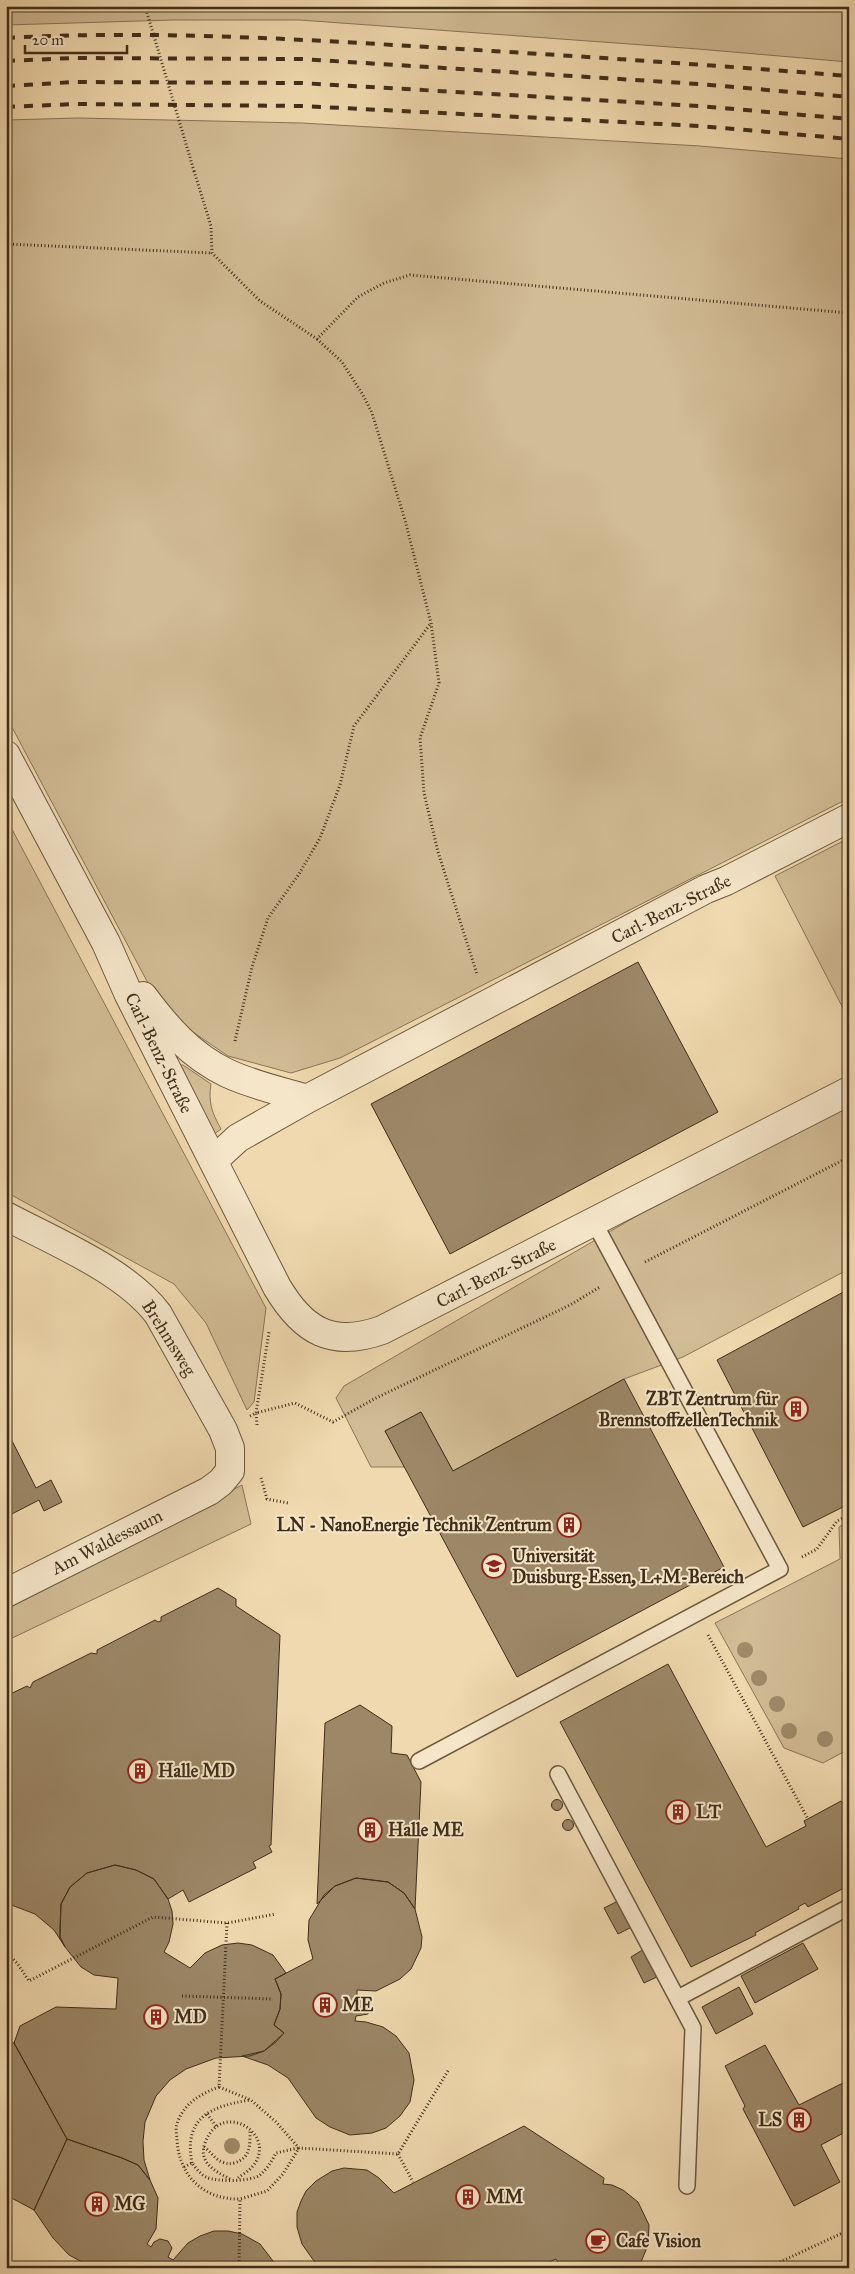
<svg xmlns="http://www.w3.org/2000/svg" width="855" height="2274" viewBox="0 0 855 2274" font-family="'IM FELL Great Primer',serif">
<rect width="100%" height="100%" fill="#f0d9ae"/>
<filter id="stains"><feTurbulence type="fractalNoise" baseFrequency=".004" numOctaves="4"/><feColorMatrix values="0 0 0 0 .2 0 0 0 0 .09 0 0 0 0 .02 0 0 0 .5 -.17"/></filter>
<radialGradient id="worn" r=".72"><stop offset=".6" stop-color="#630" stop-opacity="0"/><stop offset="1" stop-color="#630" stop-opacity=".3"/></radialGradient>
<path fill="#d2bc95" stroke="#897558" d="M6 6H849V62L698 49 300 20H173L6 25Z
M78 118 302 123 700 146 849 159V798L340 1058 291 1073 228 1056 184 1026 149 985 6 716V120Z
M6 818 266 1308 254 1402 247 1410 206 1323 174 1284 6 1192Z
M849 838V1020L775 876Z
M179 1065H183L211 1084C208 1102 212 1113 221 1129L213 1135Z
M849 1106V1269L683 1357 624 1379 453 1471 421 1412 385 1431 405 1467H371L336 1398 344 1386 635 1217Z
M242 1485 251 1524 6 1641V1608Z
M849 1521V1749L823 1763 784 1748 715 1623 840 1559 839 1527Z"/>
<path fill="#9c8767" stroke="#402e1a" d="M638 962 718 1112 450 1254 371 1104Z
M849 1289V1504L803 1527 717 1360Z
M624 1379 724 1567 517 1677 385 1431 421 1412 453 1471Z
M6 1429 36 1488 51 1480 62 1502 44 1511 39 1500 6 1517Z
M218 1588 236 1599V1606L280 1635 271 1845 269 1846 272 1852 253 1862 256 1868 189 1902 183 1890 168 1899 154 1879 136 1870 115 1865 87 1873 70 1887 61 1904 60 1937 65 1947 54 1930 35 1914 6 1903V1696L27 1686 30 1688 33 1682 91 1653 97 1654V1650L155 1620 158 1622 161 1621V1617Z
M668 1664 766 1847 806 1826 804 1821 841 1801 845 1805 849 1803V1882L843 1885 844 1888 808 1907 805 1903 798 1907 799 1909 755 1933 756 1935 691 1967 560 1722Z
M360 1705 392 1726 391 1753 407 1755 421 1782 415 1909 404 1893 388 1882 356 1878 335 1886 317 1904 325 1723Z
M551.5 1805a5.5 5.5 0 1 1 11 0a5.5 5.5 0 1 1-11 0Z
M562.5 1825a5.5 5.5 0 1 1 11 0a5.5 5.5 0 1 1-11 0Z
M115 1865 136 1870 154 1879 168 1899 172 1911 173 1924 169 1942 164 1952 190 1968 205 1953 222 1945 238 1943 252 1945 273 1955 286 1973 275 1979 281 1994 280 2009 274 2025 284 2033 276 2042 264 2051 250 2056 216 2058 186 2069 170 2080 156 2096 145 2122 143 2141 144 2160 150 2180 138 2165 122 2158 67 2139 14 2043 20 2026 56 2007 116 2009 118 1978 94 1975 81 1967 65 1947 60 1937V1926L61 1904 70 1887 87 1873Z
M356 1878 388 1882 404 1893 415 1909 422 1937 421 1948 411 1969 400 1979 376 1991 357 1990V1996L365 1997 370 2002V2009L368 2014 356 2016 355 2021 366 2022 383 2027 396 2036 409 2053 414 2080 410 2102 400 2116 386 2128 372 2133 350 2135 330 2127 316 2118 288 2078 268 2065 242 2056 264 2051 284 2033 274 2025 280 2009 281 1994 275 1979 313 1959 308 1940 309 1920 324 1895 335 1886Z
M618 1901 632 1927 618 1934 604 1908Z
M803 1943 818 1969 755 2003 741 1976Z
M644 1949 659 1976 644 1983 631 1957Z
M739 1987 753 2014 716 2034 702 2007Z
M6 2040 14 2043 67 2139 34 2210 6 2195Z
M765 2045 799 2105 849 2080V2130L821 2145 840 2182 794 2206 743 2109 745 2106 725 2066Z
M524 2126 604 2178 603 2184 612 2185 623 2190 638 2202 649 2225 648 2245 641 2262 636 2268H562L556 2259 536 2268H324L314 2261 302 2244 297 2227V2212L301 2201 306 2191 316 2181 332 2171 344 2168 367 2170 379 2178 394 2193Z
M67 2139 122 2158 138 2165 150 2180 158 2198 156 2229 147 2244 151 2247 154 2242 160 2239 168 2241 172 2248 168 2257 173 2260 188 2243 200 2236 214 2231H228L242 2234 260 2244 273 2261 276 2268H96V2265L84 2263 69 2255 53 2238 34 2210Z"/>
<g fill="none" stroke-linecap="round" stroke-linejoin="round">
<g stroke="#6c593f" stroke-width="18">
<path id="service" d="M419 1761 780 1569 594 1222
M558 1774 693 2028 687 2186
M678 1998 849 1907"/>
</g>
<g stroke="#6c593f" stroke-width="30">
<path id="minor" d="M6 1216C55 1242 126 1271 158 1314L223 1430 230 1448V1471L221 1482 209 1491 6 1593"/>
</g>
<g stroke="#6c593f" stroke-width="30">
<path id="tertiary" d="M6 755 106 943 129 995 277 1287C303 1331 332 1348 382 1330L849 1091
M143 996C166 1027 191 1056 227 1073 252 1085 281 1091 307 1099
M213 1161 238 1138 307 1099 706 889 726 881 849 818"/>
</g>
<path stroke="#402e1a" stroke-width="3" stroke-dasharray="1 2.5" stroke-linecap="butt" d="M194 171 211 226 212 253 260 301 317 339 358 297 384 283 410 275 849 313
M6 244 212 253
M317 339 342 362 363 395 372 413 405 520 431 623 439 683 420 738 424 793 438 852 477 974
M235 1041 252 967 268 918 299 874 320 838 340 785 354 726 431 623
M645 1262 849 1157
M250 1416 256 1413 269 1332
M257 1425 256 1413 295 1403 333 1422 374 1399 570 1305 600 1287
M261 1478 267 1499 288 1503
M802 1557 817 1549 837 1521 849 1515
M708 1635 808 1819
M227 1923 219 2087 251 2100 276 2122 299 2148 398 2154 449 2069
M6 1952 17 1963 29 1981 153 1917 227 1923 276 1914
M182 1996 273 1999
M219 2087C200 2094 183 2104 177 2124 175 2129 177 2135 177 2140 179 2176 204 2200 240 2199
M207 2114 216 2126
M204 2147C210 2151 215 2159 222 2162 227 2164 230 2164 234 2163 251 2158 250 2145 250 2130
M398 2154 413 2182
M192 2163C183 2117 212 2106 250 2100
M184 2167 192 2163C196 2168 200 2174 206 2177 216 2182 251 2182 260 2175 267 2169 272 2161 276 2153L298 2148
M230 2179C215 2171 198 2163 205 2143 222 2097 280 2136 252 2167 248 2172 241 2175 237 2179
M539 2267V2268
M239 2268 240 2199 267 2191 283 2174 299 2148
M767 2268 849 2230"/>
<use href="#service" stroke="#f5e6ca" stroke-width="15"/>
<use href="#minor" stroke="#f5e6ca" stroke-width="28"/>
<use href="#tertiary" stroke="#f5e6ca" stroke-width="28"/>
<path stroke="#402e1a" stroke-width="4" stroke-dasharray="9 9" stroke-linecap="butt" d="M6 38C151 30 298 39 443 48 578 56 713 65 849 76
M6 61 73 58 301 59 699 84 849 97
M6 86 75 82 301 83 699 106 849 119
M6 107 77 104 302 106 700 126 849 139"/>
<path stroke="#402e1a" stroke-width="3" stroke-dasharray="1 2.5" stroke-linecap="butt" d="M145 6 194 171"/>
</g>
<g fill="#9f8a6a">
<circle cx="745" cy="1650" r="8"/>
<circle cx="759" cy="1678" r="8"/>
<circle cx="777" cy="1704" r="8"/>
<circle cx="789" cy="1731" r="8"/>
<circle cx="825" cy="1739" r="8"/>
<circle cx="232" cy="2146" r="8"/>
</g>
<defs>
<g id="building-ring" transform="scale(1.25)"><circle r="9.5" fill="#f5e6ca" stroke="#8f2418" stroke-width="1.5"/><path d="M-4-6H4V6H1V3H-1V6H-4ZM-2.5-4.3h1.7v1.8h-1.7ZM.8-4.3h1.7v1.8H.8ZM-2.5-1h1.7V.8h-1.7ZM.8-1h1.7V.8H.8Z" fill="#8f2418"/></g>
<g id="university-ring" transform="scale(1.25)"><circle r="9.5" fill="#f5e6ca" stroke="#8f2418" stroke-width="1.5"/><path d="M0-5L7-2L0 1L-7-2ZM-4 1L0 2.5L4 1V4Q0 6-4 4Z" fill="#8f2418"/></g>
<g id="cafe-ring" transform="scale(1.25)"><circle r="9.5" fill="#f5e6ca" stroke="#8f2418" stroke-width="1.5"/><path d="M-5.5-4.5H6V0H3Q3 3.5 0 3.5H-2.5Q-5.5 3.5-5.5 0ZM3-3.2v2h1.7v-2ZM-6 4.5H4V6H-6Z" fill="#8f2418"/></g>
</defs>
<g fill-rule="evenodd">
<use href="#building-ring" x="796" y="1409"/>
<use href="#building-ring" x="569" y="1525"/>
<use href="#university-ring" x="494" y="1566"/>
<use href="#building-ring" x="140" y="1771"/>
<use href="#building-ring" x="678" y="1812"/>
<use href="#building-ring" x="370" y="1830"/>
<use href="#building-ring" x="325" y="2005"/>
<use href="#building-ring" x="156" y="2017"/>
<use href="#building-ring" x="799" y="2120"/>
<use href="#building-ring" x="468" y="2197"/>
<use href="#building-ring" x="97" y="2204"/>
<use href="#cafe-ring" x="598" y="2241"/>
</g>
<g text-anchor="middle" stroke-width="4" stroke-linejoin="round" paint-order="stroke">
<g font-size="18" fill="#402e1a" stroke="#f5e6ca">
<text transform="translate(671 909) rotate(-27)" y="6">Carl-Benz-Straße</text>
<text transform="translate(159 1053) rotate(64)" y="6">Carl-Benz-Straße</text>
<text transform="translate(496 1273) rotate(-27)" y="6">Carl-Benz-Straße</text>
<text transform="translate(169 1338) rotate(58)" y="6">Brehmsweg</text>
<text transform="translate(107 1542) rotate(-27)" y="6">Am Waldessaum</text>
</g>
<g font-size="18" font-weight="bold" fill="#402e1a" stroke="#f5e6ca" text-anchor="start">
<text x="778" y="1405" text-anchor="end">ZBT Zentrum für<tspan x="778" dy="21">BrennstoffzellenTechnik</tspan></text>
<text x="552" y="1531" text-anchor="end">LN - NanoEnergie Technik Zentrum</text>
<text x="512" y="1562">Universität<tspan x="512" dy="21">Duisburg-Essen, L+M-Bereich</tspan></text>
<text x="158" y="1777">Halle MD</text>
<text x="696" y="1818">LT</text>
<text x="388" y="1836">Halle ME</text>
<text x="342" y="2011">ME</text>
<text x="174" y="2023">MD</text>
<text x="782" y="2126" text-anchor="end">LS</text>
<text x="486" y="2203">MM</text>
<text x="114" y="2210">MG</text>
<text x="616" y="2247">Cafe Vision</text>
</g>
</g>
<rect width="855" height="2274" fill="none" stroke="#f0d9ae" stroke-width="25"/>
<rect x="8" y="8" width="840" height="2259" fill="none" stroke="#402e1a" stroke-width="2.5"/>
<rect x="12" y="12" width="830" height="2249" fill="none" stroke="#402e1a"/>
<path d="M25 45v8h102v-8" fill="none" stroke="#402e1a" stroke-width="2.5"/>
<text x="32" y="45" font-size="15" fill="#402e1a" stroke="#f5e6ca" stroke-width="4" paint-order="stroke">20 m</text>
<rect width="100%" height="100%" filter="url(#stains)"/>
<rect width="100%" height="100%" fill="url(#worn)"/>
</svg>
